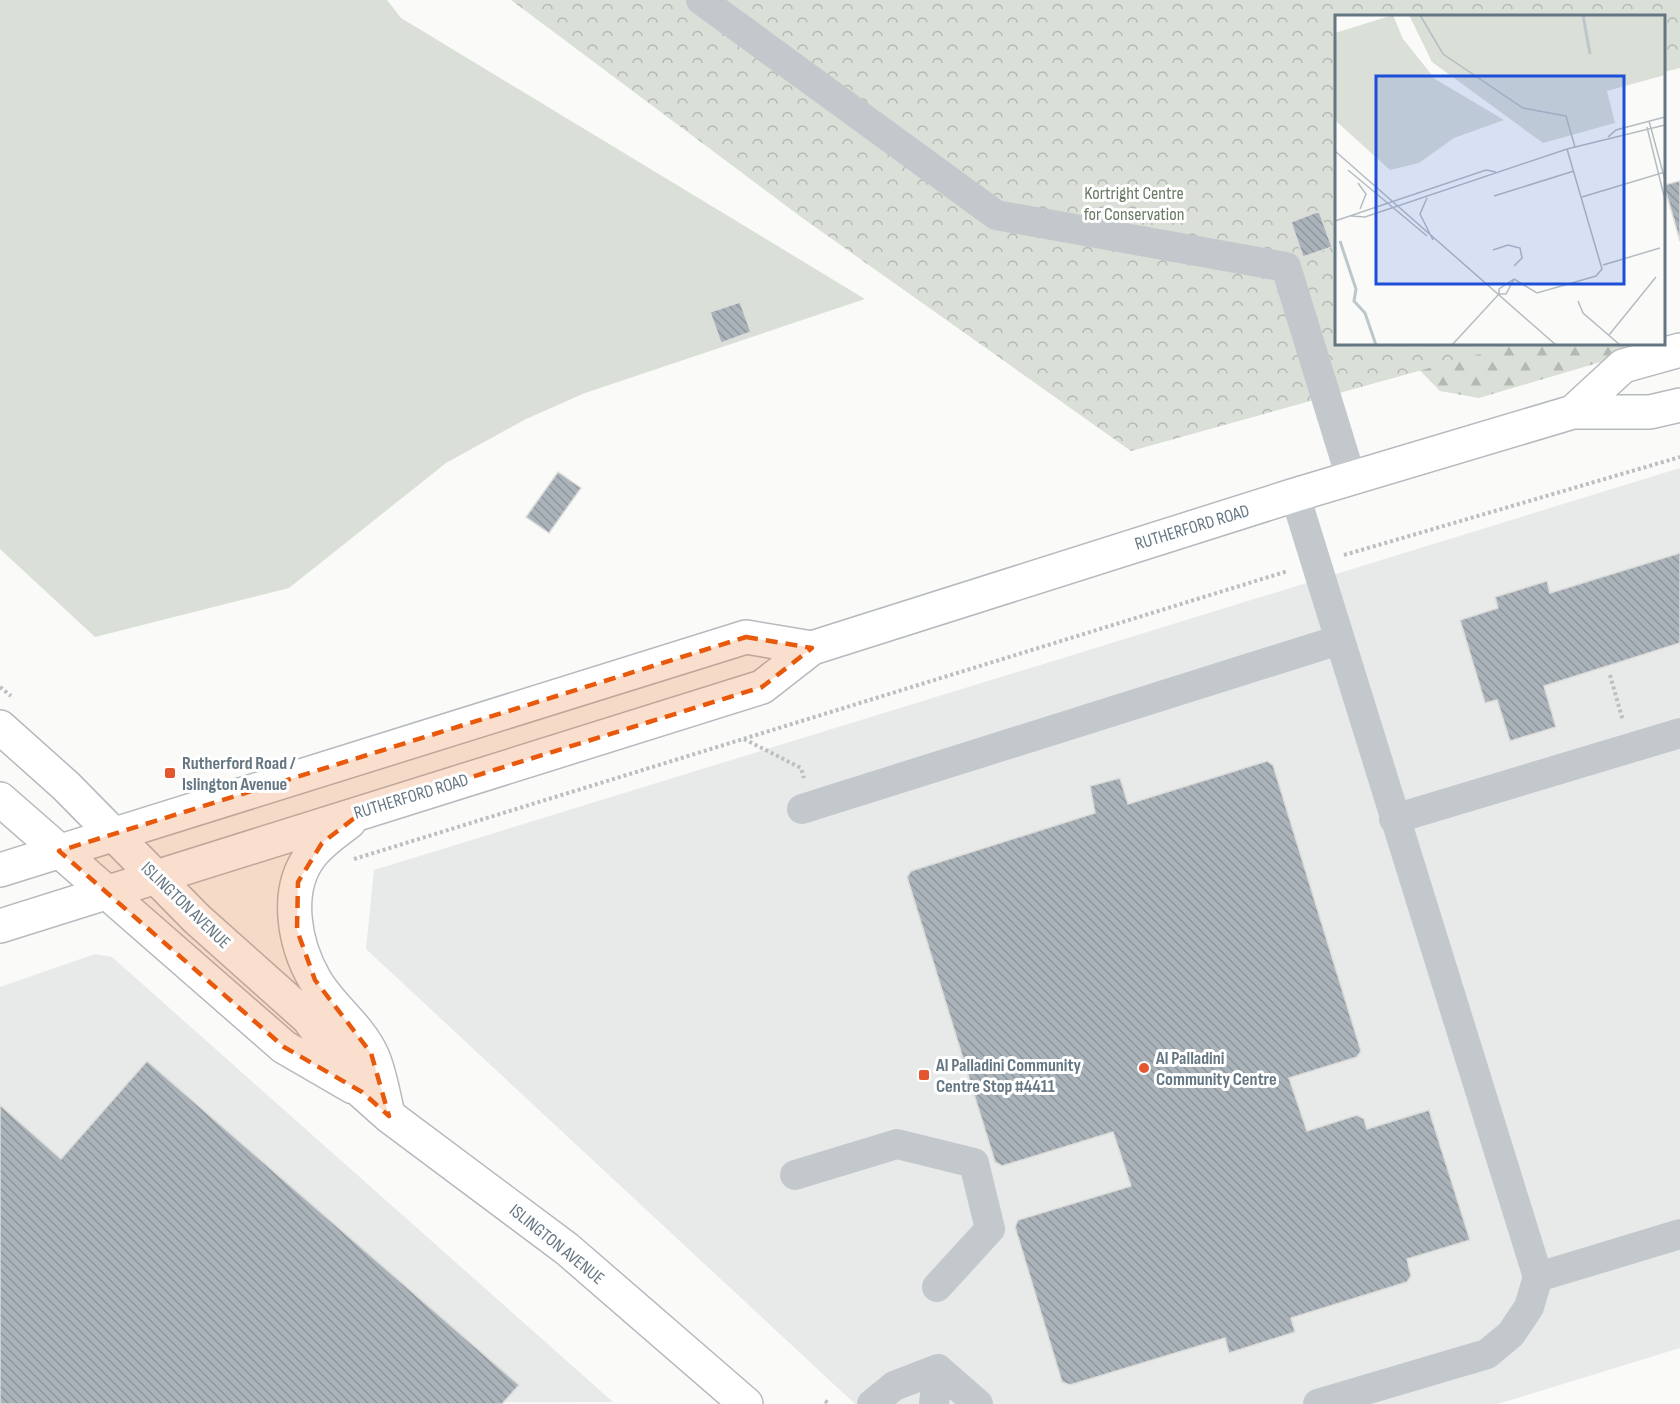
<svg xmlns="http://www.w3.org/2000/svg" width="1680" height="1404" viewBox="0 0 1680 1404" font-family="'Sofia Sans Condensed',sans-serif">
<defs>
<pattern id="forest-firs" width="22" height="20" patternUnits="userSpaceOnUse" patternTransform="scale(1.5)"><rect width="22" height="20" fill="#dadfd7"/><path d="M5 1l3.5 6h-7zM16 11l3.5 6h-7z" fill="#b4b9b4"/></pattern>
<pattern id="park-crowns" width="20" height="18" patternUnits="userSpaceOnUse" patternTransform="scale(1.5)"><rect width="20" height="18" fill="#dadfd7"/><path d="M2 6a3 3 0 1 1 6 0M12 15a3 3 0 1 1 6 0" fill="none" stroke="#b4b9b4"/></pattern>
<pattern id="building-back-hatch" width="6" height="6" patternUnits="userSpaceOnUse" patternTransform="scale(1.5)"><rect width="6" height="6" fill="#aab3b9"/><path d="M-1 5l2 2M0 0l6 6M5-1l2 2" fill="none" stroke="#8e969c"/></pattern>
</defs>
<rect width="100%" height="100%" fill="#fafaf8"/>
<path fill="#e8e9e9" d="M1680 468V1348L1498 1404H855L366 949 374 870Z
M95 954 112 957 613 1402 0 1404V987Z"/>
<path fill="#dadfd7" d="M0 0H387L401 18 865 299 585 393 526 419 446 463 289 588 95 637 0 549Z"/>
<path fill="url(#forest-firs)" d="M1394 344H1625L1621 356 1479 398 1440 391Z"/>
<path fill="url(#park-crowns)" d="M511 0H1680V68L1664 72V16H1336V344H1516L1131 451 801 217Z"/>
<path fill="url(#building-back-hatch)" stroke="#dcdcda" stroke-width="1.5" d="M1680 181V241L1664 185Z
M1319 211 1332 247 1303 257 1291 222Z
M740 302 751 332 721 343 710 312Z
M558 472 581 488 549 533 526 517Z
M1680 553V643L1544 686 1556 727 1510 741 1497 700 1485 703 1460 620 1498 608 1495 597 1547 581 1550 593Z
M1267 761 1273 765 1361 1051 1357 1057 1289 1078 1307 1131 1357 1115 1364 1119 1367 1129 1429 1110 1470 1240 1407 1259 1411 1276 1407 1282 1291 1318 1295 1332 1229 1353 1225 1338 1070 1385 1062 1382 1015 1227 1018 1220 1131 1186 1113 1132 1002 1166 995 1162 907 877 911 871 1095 813 1090 786 1120 778 1128 804Z
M147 1061 519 1385 502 1404H0V1105L61 1159Z"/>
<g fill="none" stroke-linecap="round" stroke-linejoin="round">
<g stroke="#b5babe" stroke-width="36">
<path id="major" d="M1573 412 1623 366 1680 350
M0 727 66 786 197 919 308 1018 362 1092 389 1116 567 1249 746 1404
M0 799 284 1047 353 1087
M349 822C336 832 322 841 311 855 284 890 294 944 315 980 330 1006 358 1026 371 1053 380 1071 383 1095 388 1114
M0 870 746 637 812 648
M0 926 762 687 812 648 1295 495 1573 412H1650L1680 405"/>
</g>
<path stroke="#bbbfc2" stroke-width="4" stroke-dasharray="3 3" stroke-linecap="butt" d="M1344 555 1680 457
M1610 675 1623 721
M0 687 11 696
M744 739 801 768 804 778
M354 859 1288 571
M825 1401 830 1404"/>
<path stroke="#c3c8cc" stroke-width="30" d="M701 0 996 215 1286 267 1351 478
M1295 495 1538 1277 1529 1307 1511 1334 1487 1354 1318 1404
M802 809 1339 640
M1394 819 1680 733
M795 1175 897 1144 974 1163 990 1229 937 1287
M1538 1277 1680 1234
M938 1369 978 1404
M872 1404 894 1386 938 1369
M934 1404 938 1369"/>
<use href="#major" stroke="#fff" stroke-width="33"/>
</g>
<path fill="#e8590c" fill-opacity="0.2" stroke="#e8590c" stroke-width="4.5" stroke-dasharray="12 8" stroke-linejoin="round" d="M746 637 812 648 762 687 365 810 322 843 298 882 297 930 315 980 371 1053 389 1116 362 1092 284 1047 59 851Z"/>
<g fill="#e4572e" stroke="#fff" stroke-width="2">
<rect x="164" y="767" width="12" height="12" rx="3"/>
<circle cx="1144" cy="1068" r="6"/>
<rect x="918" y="1069" width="12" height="12" rx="3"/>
</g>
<g text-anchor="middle" stroke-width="6" stroke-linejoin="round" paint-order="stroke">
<g font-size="18" fill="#687a64" stroke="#fff">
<text x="1134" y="199">Kortright Centre<tspan x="1134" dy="21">for Conservation</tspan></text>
</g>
<g font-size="18" fill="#657683" stroke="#fff">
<text transform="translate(1192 527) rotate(-17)" y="6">RUTHERFORD ROAD</text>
<text transform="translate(411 796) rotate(-17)" y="6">RUTHERFORD ROAD</text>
<text transform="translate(186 905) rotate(44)" y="6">ISLINGTON AVENUE</text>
<text transform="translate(557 1244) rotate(39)" y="6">ISLINGTON AVENUE</text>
</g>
<g font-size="18" font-weight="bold" fill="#657683" stroke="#fff" text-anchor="start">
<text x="182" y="769">Rutherford Road /<tspan x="182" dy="21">Islington Avenue</tspan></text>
<text x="1156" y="1064">Al Palladini<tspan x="1156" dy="21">Community Centre</tspan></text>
<text x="936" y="1071">Al Palladini Community<tspan x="936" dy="21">Centre Stop #4411</tspan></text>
</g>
</g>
<g transform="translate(1335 15)">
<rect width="330" height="330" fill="#fafaf8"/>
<path d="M58 0 68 24 100 64 169 105 119 123 84 148 55 155 0 105V18Z" fill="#dadfd7"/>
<path d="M74 0H330V60L272 76 280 108 208 128 97 47Z" fill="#dadfd7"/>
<path fill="none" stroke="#bbc7cb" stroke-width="3" d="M248 0 255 39M5 226 21 274 19 286 30 298 41 330"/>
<path fill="none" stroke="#b5bdc2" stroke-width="1.5" d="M85 0 108 39 188 93 231 101 240 132M314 106 330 165M312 112 330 185M273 122 281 115 330 102M0 136 221 330M13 155 92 221M23 168 31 179 25 194M159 181 239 156M247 182 330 157M92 183 85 199 98 225M16 201 30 202 232 134 330 110M0 206 151 155 161 157M158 235 173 230 185 233 187 243 179 251M268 250 325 233M179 264 202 278 261 261 267 254 232 134M164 279H171L179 264M243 286 248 298 285 330M274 320 321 262M117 330 164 279V274L179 264"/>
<path fill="#1d4ed8" fill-opacity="0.15" stroke="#1d4ed8" stroke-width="3" d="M41 61H289V269H41Z"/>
<rect width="330" height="330" fill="none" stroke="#657683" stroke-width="3"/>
</g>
</svg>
